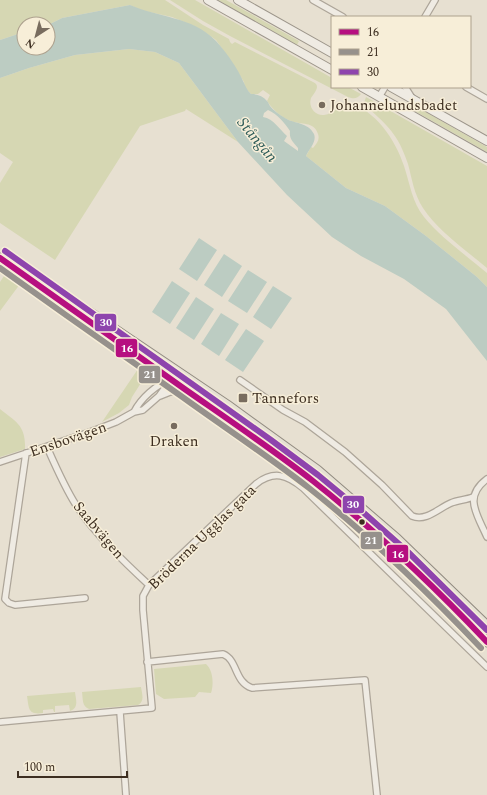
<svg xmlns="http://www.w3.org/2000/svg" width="487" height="795" viewBox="0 0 487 795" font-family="Spectral,serif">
<rect width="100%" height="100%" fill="#e7e0d1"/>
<path fill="#d6d7b3" d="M0 0H165L203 25 229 39 230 42 232 44 235 42 313 82C315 83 317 84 317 87 317 90 313 95 311 98 308 107 315 116 324 115 334 114 341 104 348 102 376 111 395 139 404 166 410 184 412 202 424 217 440 237 467 256 487 273V287L477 277 426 236 385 206 346 188 306 156 311 147 313 148C317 143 320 140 318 134 314 121 301 125 291 121 282 118 272 109 267 101L270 95 263 90 258 94H251L245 88 244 82 234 66 216 40 206 33 194 26 172 17 140 10 130 5 62 18 48 25 24 24V32L0 40Z
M170 0H195L332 78V87H348L361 94C357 99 354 99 348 97L230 36 203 21Z
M218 0H226L299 41 297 45Z
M129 49 155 52 179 63 238 142 186 109 185 111 140 126 55 260 0 223V183L13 162 0 153V78L29 68 75 55Z
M366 97 487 166V268C468 252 436 229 423 208 414 194 412 179 408 164 398 134 388 126 366 106L364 103Z
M408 102 487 147V152L406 106Z
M0 270 20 284 0 311V282L4 276 0 273Z
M107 345 134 364 146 375 132 397 129 405 119 413 102 422 138 369Z
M185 382C240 420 296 458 348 501 370 520 391 539 412 558L411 559 307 470Z
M0 409C16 422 26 425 25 449L0 457Z
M206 664C213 670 214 684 211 693L199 692 195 697 164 699 156 694 154 669Z
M141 687C142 694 145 701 138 705L89 709C82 706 83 700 82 692Z
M75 692C76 700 79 708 70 711L69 705 55 706V712H54L53 709 43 710V713C28 715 29 709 27 696Z"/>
<path fill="#bcccc2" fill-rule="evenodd" d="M130 5C157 17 193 17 215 40 224 49 239 70 243 81 246 87 247 90 251 94 257 94 263 96 267 101 269 103 269 105 270 106 273 110 280 115 285 118 294 124 308 122 314 134 317 142 309 149 306 156L346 188 385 206 426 236 477 277 487 287V361L446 309 404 279 361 256 332 237 287 195 238 142 179 63 155 52 129 49 75 55 29 68 0 78V40L24 32V48H48V25L62 18ZM268 110C277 114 285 123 290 131 289 139 293 142 298 148V151L284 141 287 136C279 129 274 119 263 117L264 113Z
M199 238 217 250 197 281 179 269Z
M224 254 242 266 222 297 204 285Z
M248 270 267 282 247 313 228 301Z
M172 281 190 293 170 324 152 312Z
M273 286 292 298 271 329 253 317Z
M196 297 214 309 194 340 176 328Z
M221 313 239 324 219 356 201 344Z
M246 329 264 341 243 372 225 360Z"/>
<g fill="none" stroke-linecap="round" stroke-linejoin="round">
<g stroke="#ada599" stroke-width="8">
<path id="minor" d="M313 0 343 17
M425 17 435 0
M405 87 412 98
M466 87 487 99
M379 97 385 87
M240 380 283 410 305 422 345 452 382 485 412 516C426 522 439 508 451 503 458 500 466 500 473 497
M160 396 170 392 185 389
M134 412C141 398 156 385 171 379
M47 447C55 465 65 488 76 505 95 534 123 561 149 585
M26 453 5 599 9 603 15 605 85 598
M0 462 90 432 116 422 134 412 143 410 159 396 177 371
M487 479C463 497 477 514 487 537
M147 662 223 654C238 660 234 682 252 688L365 680 377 795
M120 712 126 795
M0 722 152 708 143 610V596L149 585 256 484C274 470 287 475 303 488L487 667"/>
</g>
<g stroke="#9c958a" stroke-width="10">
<path id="secondary" d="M208 0 332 70
M238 0 332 53
M362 87 487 158
M391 87 487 141"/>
</g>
<g stroke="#928b80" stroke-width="11">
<path id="primary" d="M0 258C62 302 124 346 186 390 229 420 272 449 313 481 375 530 433 584 487 642
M52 289 95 316 227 405 317 470 397 539 487 626"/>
</g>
<use href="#minor" stroke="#efebe3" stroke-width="5.5"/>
<use href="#secondary" stroke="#efebe3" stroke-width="8"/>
<use href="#primary" stroke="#e6e1d4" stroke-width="9"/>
<g stroke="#f7eed8" stroke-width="9">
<path id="bus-1" d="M0 258C62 302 124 346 186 390 229 420 272 449 313 481 375 530 433 585 487 642"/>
</g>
<g stroke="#f7eed8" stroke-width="9">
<path id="bus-2" d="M0 268C60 311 121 354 181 396 224 427 268 456 309 488 371 537 427 591 481 648"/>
</g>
<g stroke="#f7eed8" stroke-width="9">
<path id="bus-3" d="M5 251 271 440 318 475 364 513 408 552 487 630"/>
</g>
<use href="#bus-1" stroke="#b60f80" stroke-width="6"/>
<use href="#bus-2" stroke="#96918c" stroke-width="6"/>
<use href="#bus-3" stroke="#8e44ad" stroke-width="6"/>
</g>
<g fill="#786c5e" stroke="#f7eed8" stroke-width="1.5">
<circle cx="322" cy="105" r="4"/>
<rect x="238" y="393" width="10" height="10" rx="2"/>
<circle cx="174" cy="426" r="4"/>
</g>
<circle fill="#3d2e20" stroke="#f7eed8" stroke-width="1.5" cx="362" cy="522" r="3.5"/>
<g text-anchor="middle" stroke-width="3" stroke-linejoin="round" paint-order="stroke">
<g font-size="15" fill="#3d2e20" stroke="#f7eed8" text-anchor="start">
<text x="330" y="110">Johannelundsbadet</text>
<text x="252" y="403">Tannefors</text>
<text x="174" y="446" text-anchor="middle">Draken</text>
</g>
<g font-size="15" fill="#3d2e20" stroke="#f7eed8">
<text transform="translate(68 439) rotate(-19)" y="5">Ensbovägen</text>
<text transform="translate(99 530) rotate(50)" y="5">Saabvägen</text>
<text transform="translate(202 537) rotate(-44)" y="5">Bröderna Ugglas gata</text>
</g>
<g font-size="16" font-style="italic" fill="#2f5d5a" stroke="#f7eed8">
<text transform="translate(258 139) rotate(50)" y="6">Stångån</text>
</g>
</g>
<g stroke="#f7eed8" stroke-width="1.5">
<rect x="94" y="313" width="23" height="19" rx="4" fill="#8e44ad"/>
<rect x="115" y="338" width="23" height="20" rx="4" fill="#b60f80"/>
<rect x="138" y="365" width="23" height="19" rx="4" fill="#96918c"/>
<rect x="342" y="495" width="23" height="19" rx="4" fill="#8e44ad"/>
<rect x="360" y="531" width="23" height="19" rx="4" fill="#96918c"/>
<rect x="386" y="544" width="23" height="19" rx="4" fill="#b60f80"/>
</g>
<g font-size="11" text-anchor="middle" font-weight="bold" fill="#fff">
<text x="106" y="326">30</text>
<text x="127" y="352">16</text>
<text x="150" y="378">21</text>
<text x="353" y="508">30</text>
<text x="371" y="544">21</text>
<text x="398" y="558">16</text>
</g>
<rect x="331" y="16" width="140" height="72" fill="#f7eed8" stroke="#ada18e"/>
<rect x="339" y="29" width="20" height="6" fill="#b60f80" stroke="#ada18e"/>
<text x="367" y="36" font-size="12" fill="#3d2e20">16</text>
<rect x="339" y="49" width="20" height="6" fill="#96918c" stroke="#ada18e"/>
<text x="367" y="56" font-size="12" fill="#3d2e20">21</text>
<rect x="339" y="69" width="20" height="6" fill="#8e44ad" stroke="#ada18e"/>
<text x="367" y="76" font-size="12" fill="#3d2e20">30</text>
<g transform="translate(36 36) rotate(216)"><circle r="19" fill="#f7eed8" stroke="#ada18e"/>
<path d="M0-3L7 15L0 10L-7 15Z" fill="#786c5e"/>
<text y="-6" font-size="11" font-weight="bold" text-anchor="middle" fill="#3d2e20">N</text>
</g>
<path d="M18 771v6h109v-6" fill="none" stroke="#3d2e20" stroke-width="2"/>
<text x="24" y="771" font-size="12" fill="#3d2e20" stroke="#f7eed8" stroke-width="3" paint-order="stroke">100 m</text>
</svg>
